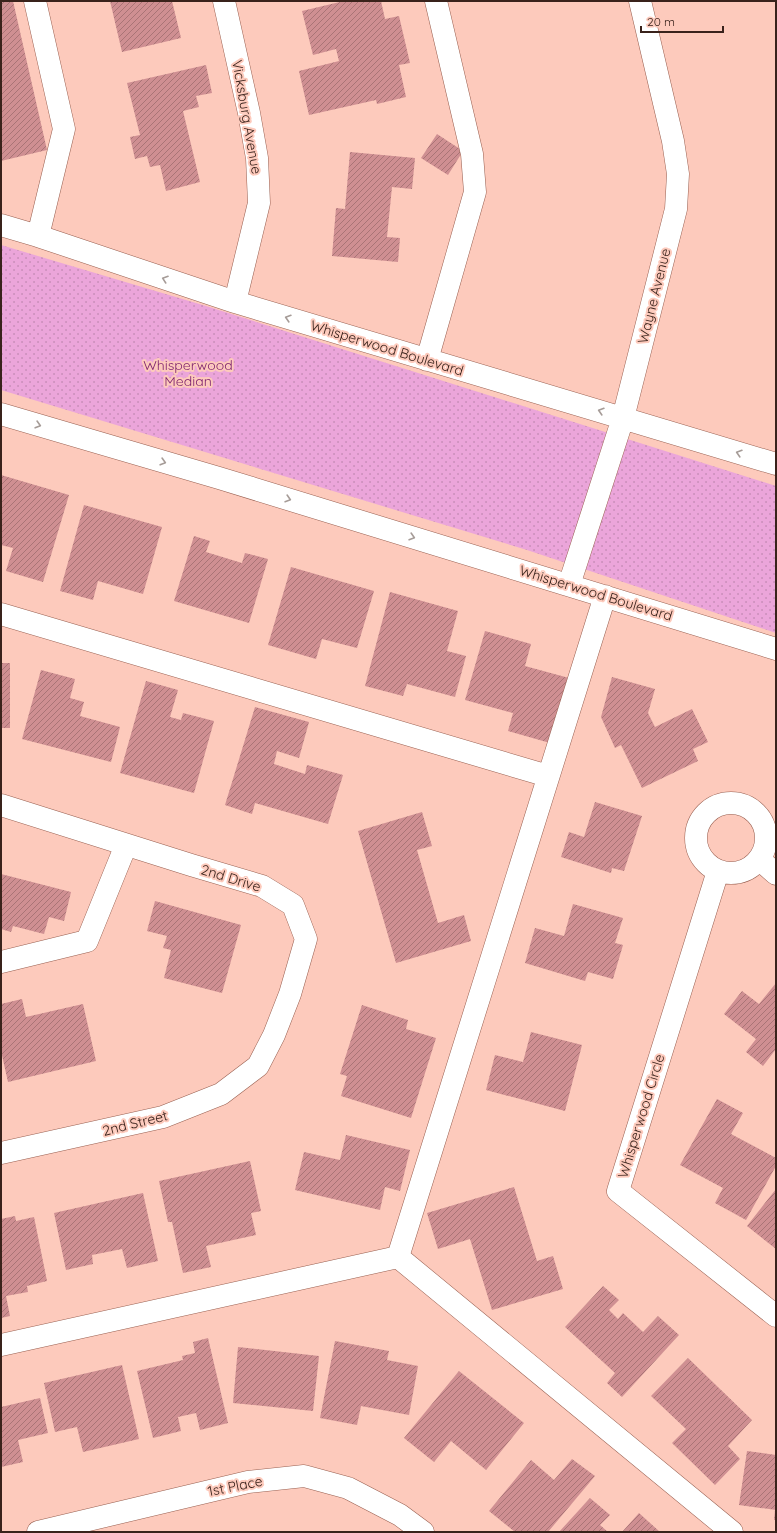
<svg xmlns="http://www.w3.org/2000/svg" width="777" height="1533" viewBox="0 0 777 1533" font-family="Quicksand,sans-serif">
<defs>
<pattern id="green-dots" width="8" height="8" patternUnits="userSpaceOnUse"><rect width="8" height="8" fill="#eba5da"/><path d="M2 2h.1M6 6h.1" fill="none" stroke="#ca8eba" stroke-width="1.8" stroke-linecap="round"/></pattern>
<pattern id="building-hatch" width="6" height="6" patternUnits="userSpaceOnUse"><rect width="6" height="6" fill="#cf8f92"/><path d="M-1 1l2-2M0 6l6-6M5 7l2-2" fill="none" stroke="#a97476"/></pattern>
</defs>
<rect width="100%" height="100%" fill="#fdcabc"/>
<path fill="url(#green-dots)" d="M1 245 206 306 776 486V633L527 550 1 390Z"/>
<path fill="url(#building-hatch)" d="M1 1H13L47 150 1 161Z
M110 1H172L181 38 122 52Z
M344 1H381L385 19 399 16 410 63 399 65 406 97 377 104 376 100 309 115 299 71 339 61 336 49 313 55 302 11Z
M206 65 212 93 196 96 199 107 183 111 200 182 166 191 160 165 150 167 147 156 135 159 130 137 140 135 127 83Z
M437 134 463 151 448 175 421 158Z
M350 152 415 158 412 189 392 187 387 237 400 238 398 262 332 256 336 208 345 209Z
M1 475 69 495 43 582 6 571 13 548 1 545Z
M84 505 162 527 143 594 98 581 93 600 60 591Z
M194 536 210 541 206 552 242 563 245 553 268 559 249 623 174 601Z
M291 567 374 591 357 648 322 639 316 659 268 645Z
M390 592 458 611 447 651 466 656 455 697 407 684 403 696 365 686Z
M485 631 531 644 525 666 569 678 550 743 508 731 513 713 465 700Z
M1 663H10V728H1Z
M41 670 75 679 70 698 84 702 80 716 120 727 111 762 22 739Z
M612 677 655 689 648 713 655 727 692 709 708 742 693 749 698 761 642 788 621 745 615 748 601 717Z
M146 681 178 690 170 717 181 720 183 713 214 721 194 793 120 773Z
M255 707 309 722 299 758 277 751 274 764 305 774 307 765 343 775 328 824 255 803 252 814 225 805Z
M595 802 642 816 624 871 612 868 611 873 561 857 569 832 584 837Z
M422 812 432 846 417 850 438 923 464 915 471 941 396 963 358 831Z
M1 874 71 892 64 921 49 917 44 934 13 926 11 932 1 929Z
M155 901 241 925 222 993 164 978 171 950 163 948 167 936 147 931Z
M573 904 623 918 615 943 623 945 613 979 588 972 585 981 525 963 535 928 564 936Z
M776 983V1049L763 1066 746 1052 756 1039 724 1014 742 991 759 1004Z
M22 999 26 1017 83 1004 96 1061 8 1082 1 1051V1004Z
M362 1005 408 1020 406 1029 436 1038 411 1118 341 1096 347 1076 340 1074Z
M531 1032 582 1045 565 1111 486 1090 495 1055 523 1062Z
M717 1099 743 1113 731 1134 776 1158V1166L746 1220 715 1203 723 1188 680 1165Z
M346 1135 410 1150 400 1191 385 1187 380 1210 295 1190 304 1152 340 1160Z
M250 1161 261 1211 251 1213 256 1235 206 1246 211 1267 183 1273 172 1222H168L159 1181Z
M514 1187 537 1261 553 1256 563 1289 492 1310 470 1239 438 1249 427 1213Z
M776 1189V1249L747 1226Z
M143 1193 158 1261 127 1268 122 1249 92 1255 93 1264 66 1270 54 1213Z
M15 1216 16 1221 34 1217 47 1281 27 1286 28 1292 6 1296 10 1316 1 1318V1219Z
M603 1286 619 1300 609 1310 618 1319 623 1313 643 1332 658 1316 679 1335 622 1397 607 1383 615 1373 565 1327Z
M208 1338 228 1423 200 1430 196 1413 178 1417 181 1431 153 1438 137 1371 183 1360 182 1356 195 1353 193 1342Z
M335 1341 389 1351 387 1360 418 1366 409 1415 361 1406 357 1425 320 1418Z
M238 1347 319 1356 313 1411 233 1403Z
M688 1358 752 1420 728 1446 740 1459 715 1485 672 1443 686 1429 651 1396Z
M122 1365 139 1439 83 1452 77 1427 55 1432 44 1383Z
M459 1371 524 1423 486 1470 451 1441 434 1462 404 1438Z
M40 1398 48 1433 18 1440 23 1462 1 1467V1407Z
M747 1451 776 1455V1510L739 1505Z
M572 1459 595 1476 548 1532H515L489 1511 531 1460 554 1480Z
M590 1498 610 1515 600 1525 608 1532H559Z
M775 1510H776V1520H774Z
M639 1513 660 1532H622Z"/>
<g fill="none" stroke-linecap="round" stroke-linejoin="round">
<g stroke="#996051" stroke-width="23">
<path id="minor" d="M35 1 64 129 38 236
M224 1 249 113 257 158 259 203 235 302
M1 225 38 236 235 302 776 464
M427 360 475 192 472 154 436 1
M1 414 219 478 776 649
M569 585 623 418 676 209 678 174 673 141 640 1
M1 614 548 776
M696 838a35 35 0 1 1 70 0a35 35 0 1 1-70 0Z
M1 805 191 865 262 886 293 905 306 939 290 994 274 1035 258 1066 221 1094 163 1117 1 1153
M759 859 776 874
M718 871 618 1191 776 1316
M1 962 87 941 126 845
M398 1257 605 596
M398 1257 732 1532
M1 1345 398 1257
M38 1532 248 1482 304 1476 348 1488 400 1515 423 1532"/>
</g>
<use href="#minor" stroke="#fff" stroke-width="22"/>
</g>
<defs><path id="oneway-chevron" d="M-2-3.5L2.5 0L-2 3.5" fill="none" stroke-width="1.6" stroke-linecap="round" stroke-linejoin="round"/></defs>
<g stroke="#a69c98">
<use href="#oneway-chevron" transform="translate(165 279) rotate(-161)"/>
<use href="#oneway-chevron" transform="translate(288 318) rotate(-163)"/>
<use href="#oneway-chevron" transform="translate(601 411) rotate(-163)"/>
<use href="#oneway-chevron" transform="translate(38 425) rotate(16)"/>
<use href="#oneway-chevron" transform="translate(739 453) rotate(-163)"/>
<use href="#oneway-chevron" transform="translate(163 462) rotate(16)"/>
<use href="#oneway-chevron" transform="translate(288 499) rotate(17)"/>
<use href="#oneway-chevron" transform="translate(412 537) rotate(17)"/>
</g>
<g text-anchor="middle" stroke-width="4" stroke-linejoin="round" paint-order="stroke">
<g font-size="14" fill="#39221b" stroke="#fdcabc">
<text transform="translate(247 117) rotate(80)" y="5">Vicksburg Avenue</text>
<text transform="translate(654 296) rotate(-76)" y="5">Wayne Avenue</text>
<text transform="translate(387 348) rotate(17)" y="5">Whisperwood Boulevard</text>
<text transform="translate(596 593) rotate(17)" y="5">Whisperwood Boulevard</text>
<text transform="translate(231 878) rotate(17)" y="5">2nd Drive</text>
<text transform="translate(641 1116) rotate(-73)" y="5">Whisperwood Circle</text>
<text transform="translate(135 1123) rotate(-14)" y="5">2nd Street</text>
<text transform="translate(235 1486) rotate(-11)" y="5">1st Place</text>
</g>
<g font-size="14" fill="#812670" stroke="#fdcabc">
<text x="188" y="370">Whisperwood<tspan x="188" dy="16">Median</tspan></text>
</g>
</g>
<rect width="777" height="1533" fill="none" stroke="#39221b" stroke-width="4"/>
<path d="M641 26v6h82v-6" fill="none" stroke="#39221b" stroke-width="2"/>
<text x="647" y="26" font-size="12" fill="#39221b" stroke="#fdcabc" stroke-width="3" paint-order="stroke">20 m</text>
</svg>
